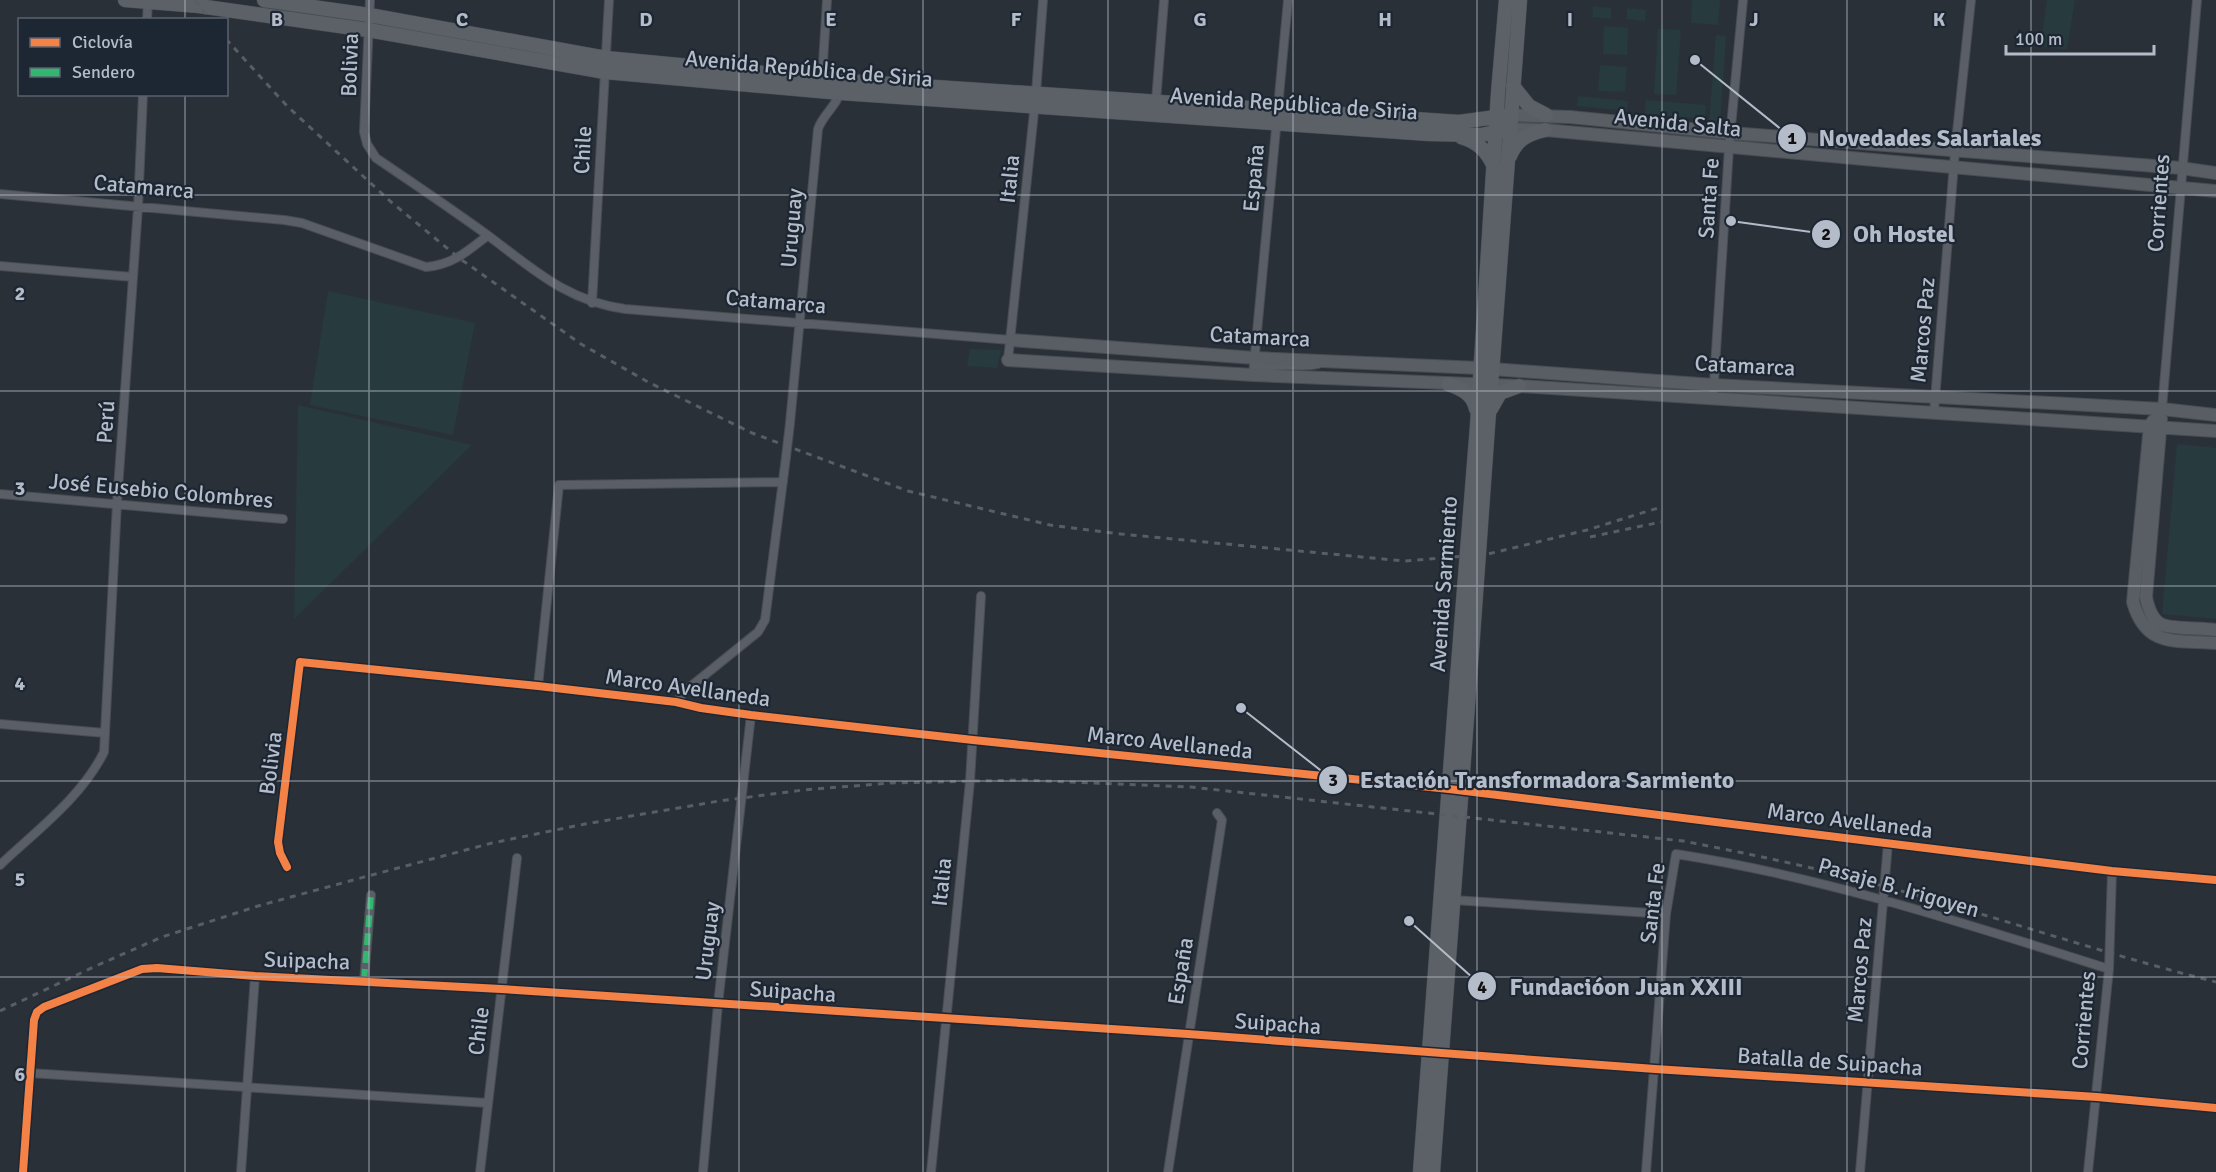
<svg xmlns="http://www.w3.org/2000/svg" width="2216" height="1172" viewBox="0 0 2216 1172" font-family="Signika,sans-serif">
<rect width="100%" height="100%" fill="#2a3038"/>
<path fill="#273a3e" d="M1692 0H1720L1718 25 1691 23Z
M2047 0H2075L2067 50 2041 46Z
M1593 6 1611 8V19L1592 17Z
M1627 8 1646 10 1645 21 1627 19Z
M1604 26 1628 28 1627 55 1603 54Z
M1658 29 1681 30 1676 95 1654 94Z
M1716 35 1726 36 1720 122H1709Z
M1600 65 1627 67 1625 92 1598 91Z
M1578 96 1628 101 1627 111 1577 106Z
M1646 100 1706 105 1705 119 1645 114Z
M328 291 475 323 453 435 310 405Z
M970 349 1001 350 997 368 967 366Z
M298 405 472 445 294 619Z
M2177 444 2216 448V619L2162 614Z"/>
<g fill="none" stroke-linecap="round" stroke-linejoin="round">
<g stroke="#484c53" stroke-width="10">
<path id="minor" d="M370 0 364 132 367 144 376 158C413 183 450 208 486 234 532 268 566 301 625 309L1011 340
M147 20 148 0
M822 78 827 0
M1156 101 1164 0
M0 194 284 220 302 223 426 267C452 265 468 251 487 236
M0 266 133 277
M592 303 609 0
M1008 360 1036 93 1043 0
M1254 369C1272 362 1297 368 1318 364
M1253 375 1288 0
M1713 398 1729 148 1743 0
M2162 409 2197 0
M1934 412 1955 151 1971 0
M790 423 818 129C823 114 839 104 840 90
M0 494 283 519
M538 686 559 485 783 482
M676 702 685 691 758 632 765 620 786 457
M0 724 105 733
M0 865C37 830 81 798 104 752L117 503 138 207 143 94
M287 867 280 853 278 842 300 662 538 686 676 702 701 708 751 715 973 740 1449 789 2112 871 2216 880
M1453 900 1666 914
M364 981 371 895
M30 1073 487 1103
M23 1172 34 1020 37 1012 44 1007 142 969 157 968 255 976 501 989 1188 1034 1655 1069 2097 1097 2216 1108
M241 1172 255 976
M480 1172 517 858
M703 1172 718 1004 751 715
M931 1172 970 781 981 596
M1168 1172 1222 820 1217 813
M1646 1172 1666 914 1676 854C1824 877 1967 924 2109 969
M1860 1172 1888 843
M2088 1172 2109 969 2112 871"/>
</g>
<g stroke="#484c53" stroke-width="14">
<path id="secondary" d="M1511 115 1570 117 1731 133 2181 168 2216 173
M1510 129 1545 130 2216 191
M1011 340 1255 358 1479 368 1714 385 2162 409 2216 415
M1008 360 1253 375 1519 386 2216 431
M2161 419 2146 597C2148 607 2152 621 2163 625 2174 629 2203 628 2216 630
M2154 420 2150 425 2133 602C2146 648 2176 640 2216 643"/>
</g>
<g stroke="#484c55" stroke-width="15">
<path id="primary" d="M125 0 199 6 368 30 605 72 841 93 1429 134 1481 135 1510 129
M264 0 369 15 606 58 846 81 1459 122 1511 115
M1513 86 1529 106 1546 115
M1461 137C1478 142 1487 151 1494 167
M1510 156C1517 139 1528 134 1545 130
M1448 384C1462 389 1473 394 1476 409
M1491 409 1500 393 1519 386
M1477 426 1498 93 1506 0
M1488 426 1520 0
M1420 1172 1457 678
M1433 1172 1470 678"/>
</g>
<use href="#minor" stroke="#5a5e66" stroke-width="8"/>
<use href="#secondary" stroke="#595d64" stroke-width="12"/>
<use href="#primary" stroke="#5c6168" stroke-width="14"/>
<path stroke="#595d64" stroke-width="3" stroke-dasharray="6 6" stroke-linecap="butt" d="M195 0 211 20
M226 39 287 106 390 201 459 258 581 344 648 382 752 433 908 491 1050 525 1121 534 1404 561 1488 554 1587 530 1658 508
M1590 537 1661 522
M0 1011 98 965 162 937 258 906 368 876 492 843 585 824 719 801 803 790 890 783 1022 780 1191 787 1683 841C1750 854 1817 868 1883 886 1995 916 2104 954 2216 982"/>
<g stroke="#484c53" stroke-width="10" stroke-linecap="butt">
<path id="minor-bridge" d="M786 457 790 423"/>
</g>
<g stroke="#484c55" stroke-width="15" stroke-linecap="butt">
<path id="primary-bridge" d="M1457 678 1477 426
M1470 678 1488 426"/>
</g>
<use href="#minor-bridge" stroke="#5a5e66" stroke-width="8"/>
<use href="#primary-bridge" stroke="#5c6168" stroke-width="14"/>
<path stroke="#33b770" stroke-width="6" stroke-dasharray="12 6" stroke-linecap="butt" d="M364 981 371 895"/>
<g stroke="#1d2633" stroke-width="11">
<path id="cycleway" d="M287 867 280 853 278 842 300 662 538 686 676 702 701 708 751 715 973 740 1449 789 2112 871 2216 880
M23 1172 34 1020 37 1012 44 1007 142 969 157 968 255 976 501 989 1188 1034 1655 1069 2097 1097 2216 1108"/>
</g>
<use href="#cycleway" stroke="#f48246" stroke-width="8"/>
</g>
<path fill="none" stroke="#b4bcc9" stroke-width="1.5" stroke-opacity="0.55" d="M185 0V20M369 0V1172M554 0V1172M739 0V1172M923 0V1172M1108 0V1172M1293 0V1172M1477 0V1172M1662 0V1172M1847 0V1172M2031 0V1172M185 94V1172M0 195H2216M0 391H2216M0 586H2216M0 781H2216M0 977H2216"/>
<g text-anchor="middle" stroke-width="4.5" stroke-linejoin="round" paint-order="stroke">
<g font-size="22" fill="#b4bcc9" stroke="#1d2633">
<text transform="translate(349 65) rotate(-88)" y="8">Bolivia</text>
<text transform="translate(809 68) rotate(5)" y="8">Avenida República de Siria</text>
<text transform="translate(1294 103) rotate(4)" y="8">Avenida República de Siria</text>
<text transform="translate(1678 122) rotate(6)" y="8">Avenida Salta</text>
<text transform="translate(582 150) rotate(-87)" y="8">Chile</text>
<text transform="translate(1253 178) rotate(-85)" y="8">España</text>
<text transform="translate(1009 179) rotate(-84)" y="8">Italia</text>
<text transform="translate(144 186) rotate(5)" y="8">Catamarca</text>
<text transform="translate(1708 198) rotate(-86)" y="8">Santa Fe</text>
<text transform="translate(2158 203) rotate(-86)" y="8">Corrientes</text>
<text transform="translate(791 228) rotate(-85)" y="8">Uruguay</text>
<text transform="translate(776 301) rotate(5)" y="8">Catamarca</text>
<text transform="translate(1922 330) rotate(-85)" y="8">Marcos Paz</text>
<text transform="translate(1260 336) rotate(3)" y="8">Catamarca</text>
<text transform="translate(1745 365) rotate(3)" y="8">Catamarca</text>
<text transform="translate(105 422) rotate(-86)" y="8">Perú</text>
<text transform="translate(161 490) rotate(5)" y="8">José Eusebio Colombres</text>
<text transform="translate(1443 584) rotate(-86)" y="8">Avenida Sarmiento</text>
<text transform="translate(688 687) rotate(8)" y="8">Marco Avellaneda</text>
<text transform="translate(1170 742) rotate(6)" y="8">Marco Avellaneda</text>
<text transform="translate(270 763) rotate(-83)" y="8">Bolivia</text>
<text transform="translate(1850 820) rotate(7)" y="8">Marco Avellaneda</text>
<text transform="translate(941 882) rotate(-84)" y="8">Italia</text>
<text transform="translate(1899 887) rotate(16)" y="8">Pasaje B. Irigoyen</text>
<text transform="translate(1652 903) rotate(-83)" y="8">Santa Fe</text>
<text transform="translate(707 941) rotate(-83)" y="8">Uruguay</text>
<text transform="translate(307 960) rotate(2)" y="8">Suipacha</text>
<text transform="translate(1859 970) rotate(-85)" y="8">Marcos Paz</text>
<text transform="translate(1180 971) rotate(-81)" y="8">España</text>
<text transform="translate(793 991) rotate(4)" y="8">Suipacha</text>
<text transform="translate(2083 1020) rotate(-85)" y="8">Corrientes</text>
<text transform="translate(1278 1023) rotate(4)" y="8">Suipacha</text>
<text transform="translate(478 1031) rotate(-83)" y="8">Chile</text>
<text transform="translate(1830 1061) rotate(4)" y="8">Batalla de Suipacha</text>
</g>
</g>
<g font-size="20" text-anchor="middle" font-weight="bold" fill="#b4bcc9" stroke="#1d2633" stroke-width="4.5" stroke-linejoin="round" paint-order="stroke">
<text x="277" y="26">B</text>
<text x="462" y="26">C</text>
<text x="646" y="26">D</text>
<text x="831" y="26">E</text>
<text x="1016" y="26">F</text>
<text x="1200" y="26">G</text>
<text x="1385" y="26">H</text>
<text x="1570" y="26">I</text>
<text x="1754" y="26">J</text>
<text x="1939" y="26">K</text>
<text x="20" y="300">2</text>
<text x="20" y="495">3</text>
<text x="20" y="690">4</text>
<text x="20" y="886">5</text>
<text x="20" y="1081">6</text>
</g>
<path fill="none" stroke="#b4bcc9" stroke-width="2" d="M1695 60L1792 138M1731 221L1826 234M1241 708L1333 780M1409 921L1482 986"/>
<g fill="#b4bcc9" stroke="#1d2633" stroke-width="2">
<circle cx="1695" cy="60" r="6"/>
<circle cx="1731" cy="221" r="6"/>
<circle cx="1241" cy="708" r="6"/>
<circle cx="1409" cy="921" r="6"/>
<circle cx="1792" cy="138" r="15"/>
<circle cx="1826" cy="234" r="15"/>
<circle cx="1333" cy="780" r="15"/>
<circle cx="1482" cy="986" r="15"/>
</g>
<g font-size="18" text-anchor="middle" font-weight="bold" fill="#111">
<text x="1792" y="144">1</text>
<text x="1826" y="240">2</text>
<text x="1333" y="786">3</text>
<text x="1482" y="993">4</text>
</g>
<g font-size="24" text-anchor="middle" font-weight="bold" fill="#b4bcc9" stroke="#1d2633" stroke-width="4.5" stroke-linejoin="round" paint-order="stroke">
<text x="1930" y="146">Novedades Salariales</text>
<text x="1904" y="242">Oh Hostel</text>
<text x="1547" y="788">Estación Transformadora Sarmiento</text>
<text x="1626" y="995">Fundacióon Juan XXIII</text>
</g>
<rect x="18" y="18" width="210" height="78" fill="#1d2633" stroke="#59626f" stroke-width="1.5"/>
<rect x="30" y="38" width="30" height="9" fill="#f48246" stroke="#59626f" stroke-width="1.5"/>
<text x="72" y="48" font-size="18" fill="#b4bcc9">Ciclovía</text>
<rect x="30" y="68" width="30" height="9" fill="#33b770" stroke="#59626f" stroke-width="1.5"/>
<text x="72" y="78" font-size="18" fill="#b4bcc9">Sendero</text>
<path d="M2006 45v9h148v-9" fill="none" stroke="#b4bcc9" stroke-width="3"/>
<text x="2015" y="45" font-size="18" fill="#b4bcc9" stroke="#1d2633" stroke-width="4.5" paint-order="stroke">100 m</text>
</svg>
